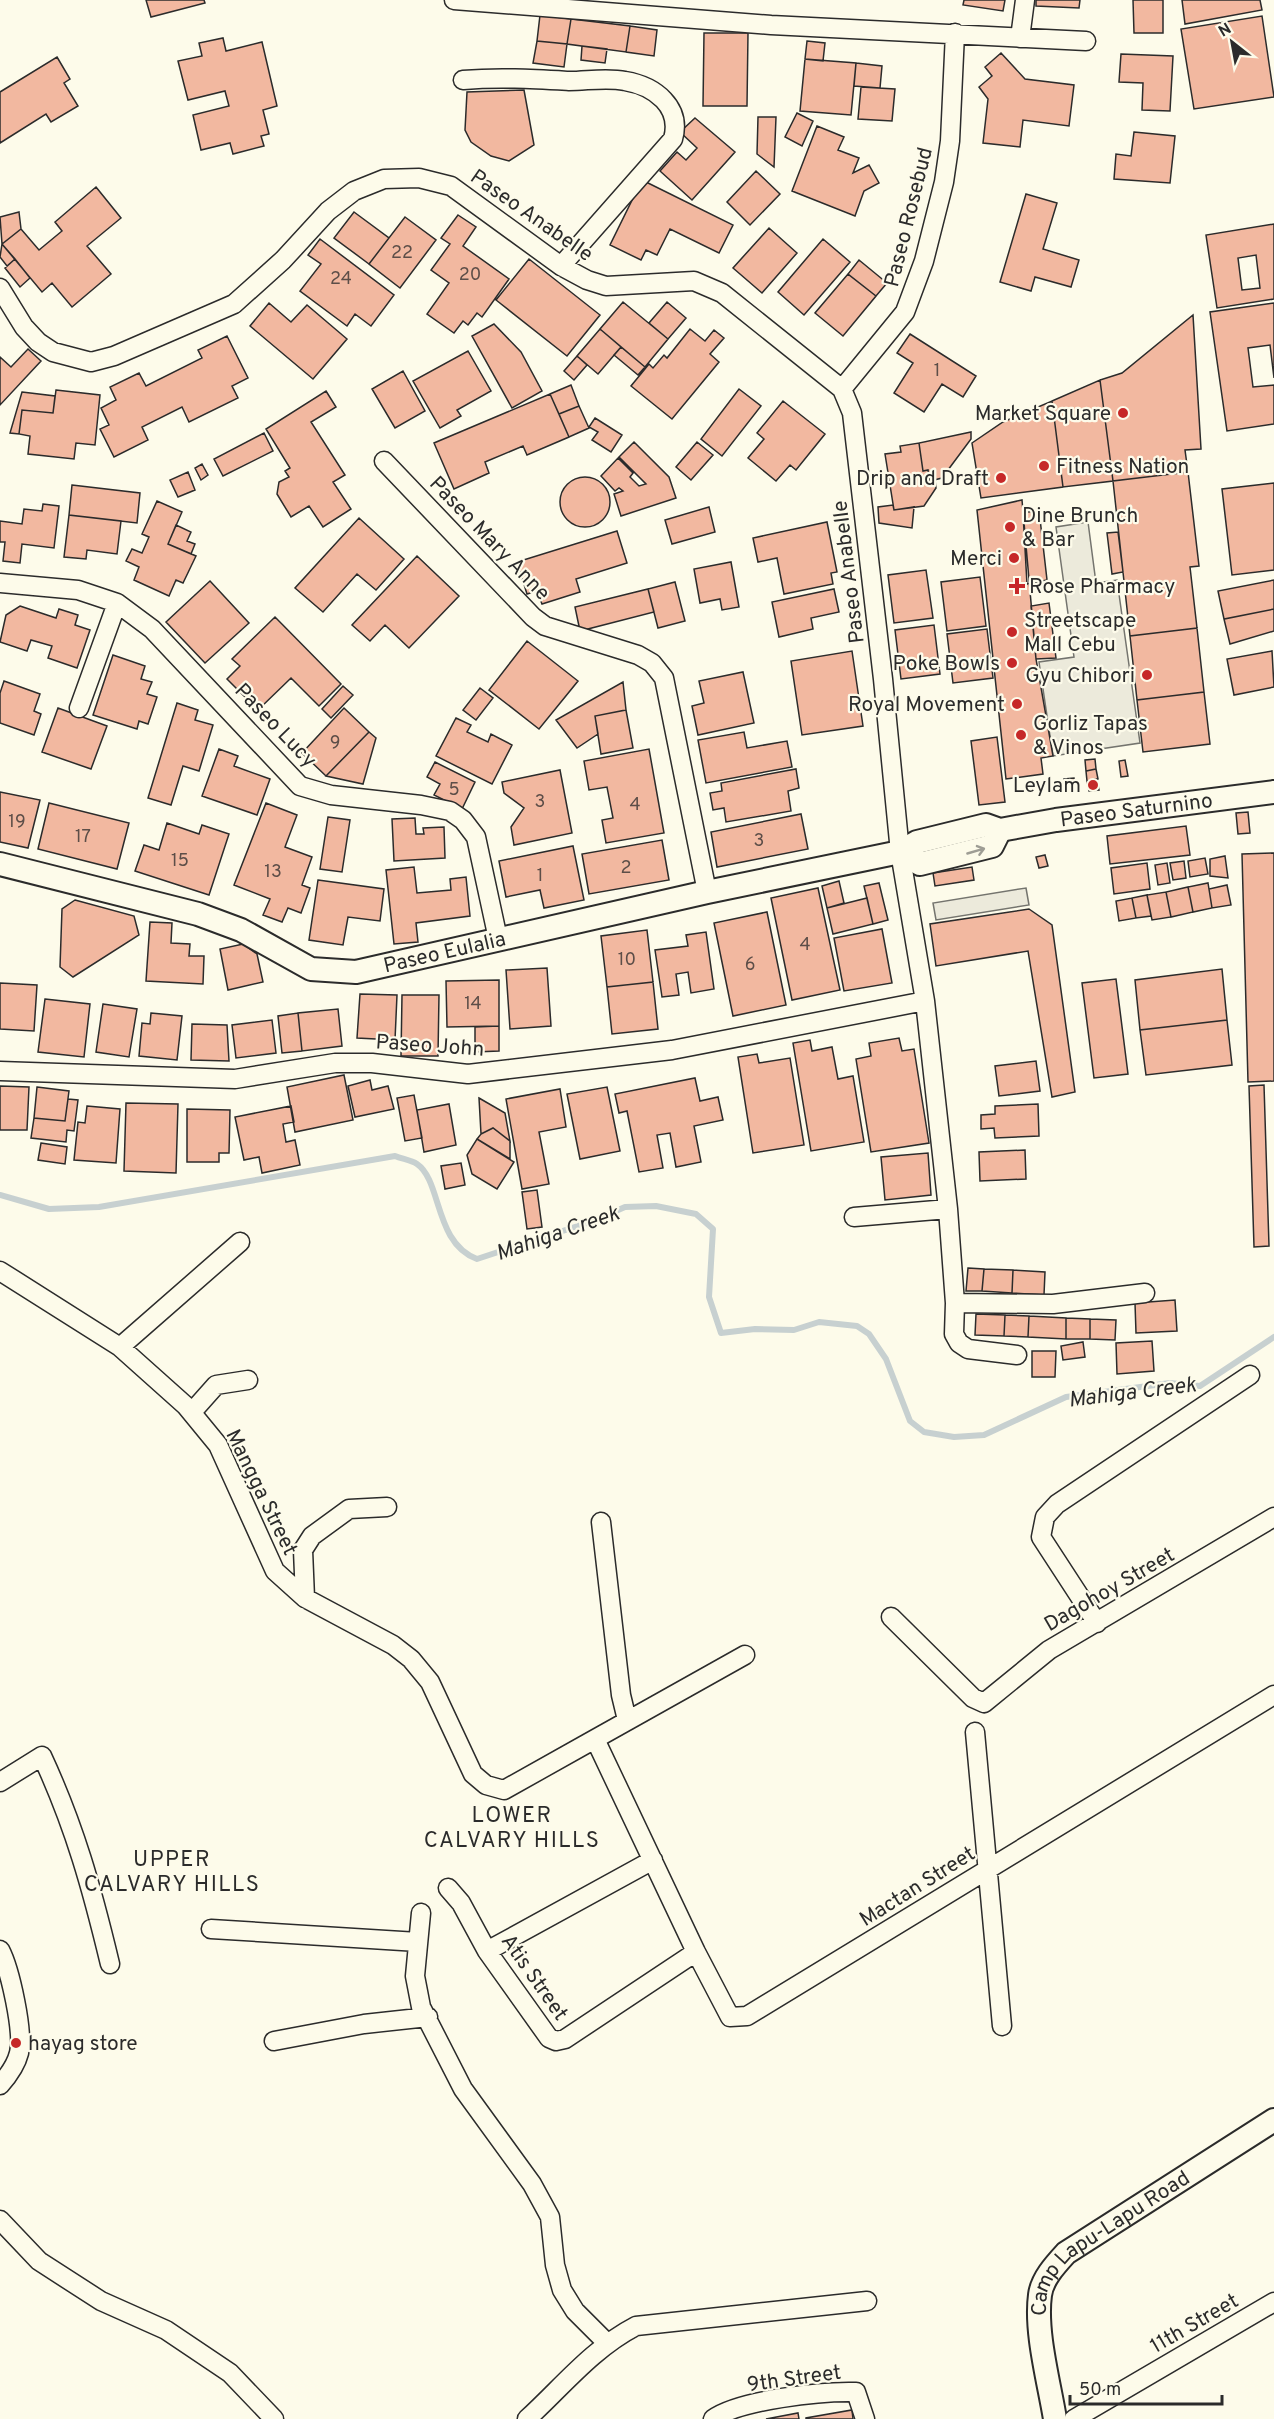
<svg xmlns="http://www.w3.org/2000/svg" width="1274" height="2419" viewBox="0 0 1274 2419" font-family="Overpass,sans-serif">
<rect width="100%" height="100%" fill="#fdfbea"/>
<path fill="#eceadb" stroke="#74746e" stroke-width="1.5" d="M1088 522 1096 583 1117 580 1140 743 1053 756 1039 662 1074 657 1056 527Z
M1026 888 1029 905 936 920 933 903Z"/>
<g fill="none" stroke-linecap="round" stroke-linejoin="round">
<path stroke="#c7d0d0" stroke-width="6" d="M0 1195 49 1209 99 1207 395 1156C402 1159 411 1160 417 1164 442 1181 434 1243 477 1259L593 1221 625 1207 656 1206 696 1214 713 1229 709 1297 721 1333 755 1329 794 1330 819 1322 857 1326 869 1334 886 1359 910 1421 924 1432 954 1437 984 1435 1066 1397 1170 1383 1200 1386 1274 1337"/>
</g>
<path fill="#f2b8a0" stroke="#2b2b2b" stroke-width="1.5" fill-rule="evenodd" d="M146 0H204L205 3 151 17Z
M964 0H1005L1003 11 963 5Z
M1036 0H1080L1079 8 1036 6Z
M1133 0H1163V33H1134Z
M1182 0H1260L1262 10 1185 24Z
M540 15 571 19 567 44 537 41Z
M1262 16 1274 97 1194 109 1181 29Z
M571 19 630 26 626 52 567 44Z
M630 26 657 30 654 56 626 52Z
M704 33H748L747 106H703Z
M223 38 226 51 262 42 277 106 263 110 269 134 261 136 264 146 233 154 230 143 201 150 193 115 229 106 225 91 188 100 178 61 202 56 199 43Z
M537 41 567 44 564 67 533 63Z
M807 41 825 43 823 61 805 59Z
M582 46 607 49 605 63 581 60Z
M1001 53 1025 79 1074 85 1069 126 1023 120 1020 147 983 143 988 99 979 87 992 76 985 67Z
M1121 54 1173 56 1170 111 1142 110 1143 83 1119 82Z
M57 57 70 79 64 83 78 106 51 122 46 114 0 143V92Z
M805 59 856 63 851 115 800 111Z
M856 63 882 66 880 88 854 86Z
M861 87 895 89 892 121 858 119Z
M524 90 534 145 509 161 491 156 471 142 465 130 467 92Z
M797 113 813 121 802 146 785 137Z
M758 117H776L774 167 757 154Z
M695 118 735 152 692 200 660 171 677 152 686 160 697 148 680 132Z
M817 126 844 137 838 150 859 158 853 173 869 165 879 183 864 191 855 216 792 191Z
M1134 132 1175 136 1170 183 1114 179 1116 154 1131 156Z
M756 171 780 194 750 225 727 202Z
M642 180 733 225 719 253 670 229 657 255 646 250 641 260 610 245Z
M96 187 121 218 87 246 111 274 72 307 52 283 42 292 2 244 21 229 39 250 62 231 55 222Z
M1026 194 1057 203 1043 249 1079 260 1071 287 1035 277 1031 291 1000 282Z
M19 212 21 229 2 244 0 217Z
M354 212 389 238 369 264 334 238Z
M458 215 476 227 463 246 509 279 482 317 477 313 468 325 463 321 454 333 427 314 449 283 431 270 450 244 441 238Z
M405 217 436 240 400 288 369 264Z
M1274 224V299L1217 308 1206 235ZM1256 255 1260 288 1242 290 1238 258Z
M769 228 797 253 762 293 733 268Z
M320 239 394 295 371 326 355 314 347 326 300 291 321 264 308 255Z
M823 239 850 262 804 315 778 292Z
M2 244 15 259 7 266 0 257Z
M15 259 30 278 20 287 5 268Z
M529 259 600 315 567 356 496 300Z
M859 260 887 283 876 296 848 274Z
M848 274 876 296 843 336 815 313Z
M623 302 668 339 645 367 600 329Z
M667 302 686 318 668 339 649 323Z
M269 303 291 322 307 305 347 339 313 379 250 326Z
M1274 303V378L1270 345 1248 348 1253 387 1274 385V424L1227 431 1210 312Z
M1193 315 1201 449 1185 450 1188 472 1113 481 1100 380 1122 373Z
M494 324 521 352 542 391 512 408 472 336Z
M600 329 621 347 598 374 577 356Z
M690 329 705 341 714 330 724 338 710 354 719 362 672 419 631 386 649 364 653 368 664 355 667 358Z
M910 334 976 376 963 397 942 384 924 412 894 393 913 363 897 353Z
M227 336 248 378 232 386 238 398 189 422 182 407 142 427 148 440 114 457 100 429 109 425 101 408 116 400 110 387 139 373 146 386 202 358 198 350Z
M621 347 645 367 638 375 614 355Z
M28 349 41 361 0 405V357L11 367Z
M468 351 491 391 457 410 461 416 440 428 413 381Z
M577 356 587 365 574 380 564 371Z
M403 371 425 411 395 428 372 389Z
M1100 380 1113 481 1063 487 1052 401Z
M571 385 579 406 559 414 550 394Z
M739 389 761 406 722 456 701 439Z
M56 390 100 395 95 445 76 443 74 459 28 454 30 436 19 434 22 410 53 413Z
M326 391 336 407 311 422 345 475 333 482 351 509 323 527 309 506 291 517 277 494 279 482 289 477 285 471 290 468 266 429Z
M22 392 55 396 53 413 22 410 19 434 10 433Z
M550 394 569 437 527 455 523 446 485 462 489 473 454 489 434 443Z
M783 401 825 434 796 470 790 465 776 481 748 458 764 439 757 433Z
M1052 401 1063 487 981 498 972 443 1003 422Z
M579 406 589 428 569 437 559 414Z
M595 418 622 435 611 452 592 440 598 432 589 427Z
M971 432V439L942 478 930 481 928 470 923 471 919 443Z
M264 433 273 451 223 476 214 459Z
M634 442 669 477 676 498 621 516 614 494 623 491 619 488 615 491 601 476 618 458 633 473 630 477 639 486 646 484 619 457Z
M697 442 713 455 691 480 676 467Z
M919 443 923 471 928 470 930 481 935 480 936 488 924 506 894 510 885 454 901 452 900 446Z
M202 464 208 475 201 480 195 468Z
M188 472 195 490 178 497 170 480Z
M1188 472 1199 566 1190 567 1197 628 1130 636 1113 481Z
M560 502a25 25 0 1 1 50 0a25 25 0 1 1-50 0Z
M1274 483V570L1232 575 1222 489Z
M72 485 140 493 137 523 69 515Z
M1022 500 1036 659 1053 756 1041 758 1043 774 1006 779 977 510Z
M157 501 182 512 168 544 196 556 183 583 176 580 169 596 134 580 139 567 126 561 132 549 142 553 149 537 142 534Z
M43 504 59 506 54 548 22 544 20 563 3 561 5 542H0V521L22 524 24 509 42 511Z
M893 505 894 510 914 507 912 528 879 523 878 507Z
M709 507 715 532 672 544 665 520Z
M1039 510 1047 580 1027 584 1023 513Z
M69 515 121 521 117 554 87 550 86 559 64 557Z
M359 518 404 559 376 590 357 574 323 612 295 588Z
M827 522 837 572 831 573 833 584 784 594 777 558 758 562 753 538Z
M176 525 191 532 187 541 195 544 191 554 168 544Z
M617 531 627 563 576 579 580 592 542 604 537 591 527 594 517 562Z
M1118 532 1123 572 1112 574 1107 533Z
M417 556 459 596 409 648 385 625 370 641 352 625Z
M731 562 739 607 722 610 720 599 700 603 694 569Z
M926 570 933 618 894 623 888 575Z
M980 577 986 626 947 631 941 582Z
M1274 580V609L1224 619 1218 591Z
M210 581 249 623 205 663 166 622Z
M675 582 685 621 658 628 648 589Z
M648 589 654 612 580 631 575 607Z
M834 589 839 612 811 618 813 629 779 637 772 602Z
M1049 603 1056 658 1036 659 1031 606Z
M20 606 56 618 59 609 78 615 75 625 90 630 77 668 48 658 52 646 31 640 27 651 0 642 6 615Z
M1274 609V631L1230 644 1224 619Z
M275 617 341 684 319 706 291 678 258 710 227 679 240 666 232 659Z
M934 625 940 674 901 679 895 630Z
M1197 628 1204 692 1137 700 1130 636Z
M987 629 993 678 953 683 947 634Z
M527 641 578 681 539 729 489 690Z
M852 651 863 726 802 735 791 661Z
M1272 651 1274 687 1234 695 1227 659Z
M113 655 145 666 141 679 152 682 147 694 157 697 148 724 139 721 137 729 93 715Z
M743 672 754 723 698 735 692 706 704 703 699 681Z
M4 681 40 694 34 711 41 714 34 735 0 723V693Z
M623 682 626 710 595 716 598 734 577 748 556 720Z
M343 686 353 695 331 718 322 709Z
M480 688 493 698 476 720 463 710Z
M1204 692 1210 744 1143 752 1137 700Z
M177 703 198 710 195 720 213 725 199 771 183 766 171 805 148 798Z
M58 708 107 726 91 769 42 752Z
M344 708 369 732 326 776 302 753Z
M626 710 633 748 601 754 595 716Z
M456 718 471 725 467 732 488 742 491 734 512 745 492 784 436 756Z
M369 732 376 738 363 784 326 776Z
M744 732 747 748 787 741 792 767 706 783 698 740Z
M997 737 1005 802 979 805 971 741Z
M219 749 238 756 234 766 270 779 257 815 202 796Z
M649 749 664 833 606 843 602 820 613 818 607 787 589 790 584 761Z
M1095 759 1096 769 1086 771 1085 760Z
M1125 760 1128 776 1121 777 1119 761Z
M435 762 475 782 462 809 434 795 440 784 427 777Z
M796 769 799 788 788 791 791 811 726 822 724 808 713 810 710 793 722 791 721 783Z
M1096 769 1098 779 1087 781 1086 771Z
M560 770 572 833 514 845 511 827 524 808 504 793 502 782Z
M1074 778 1075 788 1065 789 1064 779Z
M1097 779 1099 790 1089 791 1087 781Z
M0 792 40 800 28 848 0 842Z
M49 803 129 823 117 869 38 849Z
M266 803 297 815 285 847 312 857 302 885 310 888 301 913 288 908 282 922 263 915 270 899 234 885Z
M1248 812 1250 833 1238 834 1236 813Z
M801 814 808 849 717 867 711 832Z
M328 817 350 820 342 872 320 869Z
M415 818 416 834H424L423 828 444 827 445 858 394 861 392 819Z
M167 823 199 834 202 825 229 834 209 895 135 871 144 845 159 850Z
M1186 826 1190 855 1110 864 1107 836Z
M662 840 669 880 589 894 582 854Z
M573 846 584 900 544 908 540 890 506 897 499 861Z
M1274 853V1081L1248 1082 1242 854Z
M1045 855 1048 866 1039 868 1036 857Z
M1225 856 1228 878 1210 876V859Z
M1205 858 1208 874 1190 877 1188 861Z
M1184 861 1186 878 1173 880 1170 863Z
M1147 863 1150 889 1114 894 1111 868Z
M1167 863 1170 883 1158 885 1155 865Z
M414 867 417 893 451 890 450 879 466 877 470 916 416 923 418 942 394 944 386 870Z
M972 867 974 880 935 886 933 873Z
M318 880 384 889 380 921 348 917 343 945 309 940Z
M839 881 844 903 827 908 822 886Z
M879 883 888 920 873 924 864 886Z
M1208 883 1212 908 1193 912 1188 887Z
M1227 885 1231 905 1212 908 1209 889Z
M1188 887 1193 912 1171 917 1166 892Z
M818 888 840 990 792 1000 771 898Z
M1166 892 1171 917 1152 920 1147 895Z
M1147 895 1151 916 1136 918 1132 898Z
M867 898 873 924 833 934 827 908Z
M1132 898 1136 918 1119 921 1116 901Z
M75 900 134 916 139 935 73 977 60 967 62 909Z
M1029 909 1052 925 1075 1092 1052 1097 1028 951 936 966 930 924Z
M767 912 786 1005 733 1016 714 923Z
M150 922 172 923 171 943 190 944 189 956H204L203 984 146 981Z
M882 929 892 983 844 991 834 938Z
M647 930 653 982 607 987 601 936Z
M706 932 714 989 691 993 688 972 676 974 679 995 662 997 655 950 688 946 686 935Z
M243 944 257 954 263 982 228 990 220 949Z
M547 968 551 1026 510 1029 506 970Z
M1222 969 1227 1020 1140 1030 1135 980Z
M1116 979 1128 1074 1094 1078 1082 983Z
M499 980V1026L447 1027 446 981Z
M653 982 658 1029 612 1034 607 987Z
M0 983 37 985 34 1031 0 1029Z
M360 994 397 995 395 1040 357 1038Z
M402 995H439L438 1056H401Z
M45 999 90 1004 84 1057 38 1052Z
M103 1004 137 1009 129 1057 96 1052Z
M338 1009 342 1046 302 1051 298 1013Z
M151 1013 182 1016 177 1060 139 1056 142 1023 150 1024Z
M298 1013 302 1051 282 1053 278 1016Z
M272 1020 276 1053 236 1058 232 1025Z
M1227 1020 1232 1065 1146 1075 1140 1030Z
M192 1024 227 1025 229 1061 191 1060Z
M499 1026V1051L475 1052V1027Z
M899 1038 902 1051 914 1049 929 1143 871 1152 856 1059 871 1056 869 1043Z
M810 1040 812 1051 832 1047 838 1079 853 1076 864 1142 811 1151 793 1043Z
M757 1054 759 1063 790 1058 804 1145 753 1153 738 1057Z
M1036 1061 1040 1091 999 1096 995 1066Z
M344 1075 353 1120 295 1132 287 1087Z
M695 1078 700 1101 718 1097 723 1120 694 1126 701 1162 676 1167 670 1133 657 1135 663 1168 639 1172 627 1111 619 1113 615 1094Z
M370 1080 372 1090 388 1086 394 1109 355 1117 348 1086Z
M1264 1085 1269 1246 1254 1247 1249 1086Z
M0 1086 29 1087 27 1130H0Z
M37 1087 69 1091 65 1121 34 1118Z
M607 1087 620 1151 580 1159 567 1094Z
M560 1089 566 1127 539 1132 549 1184 522 1189 506 1099Z
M414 1095 422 1138 405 1141 397 1098Z
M479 1098 505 1113 510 1141 493 1128 481 1134Z
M68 1099 78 1100 74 1131 67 1130 66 1142 31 1138 34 1118 65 1121Z
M126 1103 178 1104 176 1173 124 1171Z
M449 1104 456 1145 424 1152 417 1110Z
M1038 1104 1039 1136 995 1138 994 1128 981 1129V1115L995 1114V1106Z
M87 1106 120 1109 116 1163 74 1160 78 1122 85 1123Z
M291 1106 294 1122 283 1124 286 1142 295 1140 300 1165 262 1173 259 1157 244 1160 235 1117Z
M187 1109 230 1110 229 1153H219V1162H187Z
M493 1128 510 1141V1159L477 1139 481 1134Z
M477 1139 514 1162 497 1189 472 1174 467 1155Z
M41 1143 67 1147 65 1164 38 1160Z
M1025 1150 1026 1179 980 1181 979 1152Z
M928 1153 931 1195 885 1200 881 1157Z
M461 1163 465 1185 445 1189 441 1166Z
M537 1190 542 1227 527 1229 522 1192Z
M968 1268 984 1269 982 1291H966Z
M984 1269 1013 1270 1012 1293 982 1291Z
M1013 1270 1045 1272 1044 1295 1012 1293Z
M1175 1300 1177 1331 1136 1333 1135 1303Z
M976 1314 1005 1315 1004 1336 975 1335Z
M1005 1315 1029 1316 1028 1337 1004 1336Z
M1029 1316 1066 1318V1339L1028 1337Z
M1066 1318 1090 1319V1339H1066Z
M1090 1319 1116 1320 1115 1340 1090 1339Z
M1152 1341 1154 1371 1117 1374 1116 1343Z
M1083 1342 1085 1357 1063 1360 1061 1346Z
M1032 1351H1056L1055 1377H1032Z
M852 2410 853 2419H806V2418Z
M798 2413 799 2419H766Z"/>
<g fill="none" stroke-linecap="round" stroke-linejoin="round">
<g stroke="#2b2b2b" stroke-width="21">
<path id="minor" d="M454 0 771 25 1086 41
M1020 38 1025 0
M463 80C499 77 533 79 569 81 587 81 607 77 625 81 655 86 682 107 673 139L561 266
M0 288 24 327 38 342 53 352 91 362 114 356 234 304 283 260 328 211 354 191 384 179 419 178 451 186 561 266 587 280 606 286 694 281 722 293 842 389 852 413 883 679 900 852 925 1001 948 1209 955 1303 954 1334 959 1343 968 1349 1017 1355
M842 389 905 312 924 261 944 182 950 141 955 33
M384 461 533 617 545 626 638 655 652 663 664 678 707 892
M0 583 78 590 117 603 152 629 300 786 331 795 421 805 450 811 463 820 476 837 498 939
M79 708 117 603
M0 1071 235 1079 335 1063H372L468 1074 672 1050 925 1001
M854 1217 948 1209
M0 1271 120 1347 186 1406 218 1445 275 1571 305 1598 393 1645 411 1659 430 1682 473 1774 486 1785 504 1790 595 1739 696 1952 730 2017 747 2016 1274 1695
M955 1303 1053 1304 1145 1293
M120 1347 240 1242
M192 1412 216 1385 248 1380
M601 1522 621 1695 627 1720
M305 1598 303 1550 312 1536 349 1509 387 1507
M891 1617 973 1698 984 1703 1049 1650 1274 1517
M1097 1623 1041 1537 1045 1517 1057 1504 1250 1375
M975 1732 1002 2026
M595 1739 745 1655
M0 1782 42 1756C75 1827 92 1889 110 1964
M448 1888 461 1903 487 1951 549 2038 556 2041 565 2039 696 1952
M421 1913 415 1976 421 2007 463 2089 532 2184 550 2217 555 2265 562 2290 575 2311 607 2343
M211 1929 418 1942
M0 1950C10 1969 24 2032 19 2053 16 2065 8 2076 0 2085
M487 1951 653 1860
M274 2041 364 2024 428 2017
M0 2220 39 2261 101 2301 166 2330 230 2373 274 2419
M527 2419C563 2386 592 2349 636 2326L867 2301
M713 2419C739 2400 822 2391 856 2392L865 2419
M1074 2419 1274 2302"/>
</g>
<g stroke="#2b2b2b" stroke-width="26">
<g id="tertiary">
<path d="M900 852 920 864 992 846 1000 830"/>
<path id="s1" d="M0 864 198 914 241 930 311 969 356 972 707 892 900 852 917 842 986 825 1000 830 1056 820 1274 792"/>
<path id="s2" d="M1055 2419C1049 2382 1035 2332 1040 2295 1042 2279 1055 2265 1066 2253L1274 2120"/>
</g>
</g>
<use href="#minor" stroke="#fdfbea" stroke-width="18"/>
<use href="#tertiary" stroke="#fdfbea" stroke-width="22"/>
</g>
<defs><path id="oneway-shaft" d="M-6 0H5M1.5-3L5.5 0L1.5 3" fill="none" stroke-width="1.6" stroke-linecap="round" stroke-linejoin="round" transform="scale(1.5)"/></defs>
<use stroke="#9e9d94" href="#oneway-shaft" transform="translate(976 851) rotate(-16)"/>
<g fill="#c62828" stroke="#fdfbea" stroke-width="2">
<circle cx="1123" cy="413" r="6"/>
<circle cx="1044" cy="466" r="6"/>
<circle cx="1001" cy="478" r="6"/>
<circle cx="1010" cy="527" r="6"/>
<circle cx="1014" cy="558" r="6"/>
<path d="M1014 577h6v6h6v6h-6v6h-6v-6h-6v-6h6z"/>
<circle cx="1012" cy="632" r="6"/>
<circle cx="1012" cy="663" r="6"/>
<circle cx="1147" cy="675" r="6"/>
<circle cx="1017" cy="704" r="6"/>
<circle cx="1021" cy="735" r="6"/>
<circle cx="1093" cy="785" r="6"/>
<circle cx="16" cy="2043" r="6"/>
</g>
<g text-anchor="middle" stroke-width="4.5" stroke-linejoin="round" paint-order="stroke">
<g font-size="18" fill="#5d4e48">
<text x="402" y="258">22</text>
<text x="470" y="280">20</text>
<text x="341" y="284">24</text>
<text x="937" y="376">1</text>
<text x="335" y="748">9</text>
<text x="454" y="795">5</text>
<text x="540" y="807">3</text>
<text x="635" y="810">4</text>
<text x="17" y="827">19</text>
<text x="83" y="842">17</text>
<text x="759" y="846">3</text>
<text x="180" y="866">15</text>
<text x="626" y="873">2</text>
<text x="273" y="877">13</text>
<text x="540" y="881">1</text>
<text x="805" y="950">4</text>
<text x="627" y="965">10</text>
<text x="750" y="970">6</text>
<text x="473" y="1009">14</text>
</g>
<g font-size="21" fill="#2b2b2b" stroke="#fdfbea">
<text transform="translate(532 215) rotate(35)" y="7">Paseo Anabelle</text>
<text transform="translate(908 217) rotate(-76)" y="7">Paseo Rosebud</text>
<text transform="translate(490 538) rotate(46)" y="7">Paseo Mary Anne</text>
<text transform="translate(848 572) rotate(-97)" y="7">Paseo Anabelle</text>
<text transform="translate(276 725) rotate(46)" y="7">Paseo Lucy</text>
<text dy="7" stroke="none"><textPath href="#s1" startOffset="1176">Paseo Saturnino</textPath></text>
<text dy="7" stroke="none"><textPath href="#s1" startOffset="466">Paseo Eulalia</textPath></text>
<text transform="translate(430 1045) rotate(4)" y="7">Paseo John</text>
<text transform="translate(262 1492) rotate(64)" y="7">Mangga Street</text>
<text transform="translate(1109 1589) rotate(-30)" y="7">Dagohoy Street</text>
<text transform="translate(917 1886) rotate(-32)" y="7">Mactan Street</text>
<text transform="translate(535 1977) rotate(55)" y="7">Atis Street</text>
<text dy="7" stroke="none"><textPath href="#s2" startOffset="212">Camp Lapu-Lapu Road</textPath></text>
<text transform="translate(1194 2323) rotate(-30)" y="7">11th Street</text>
<text transform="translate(794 2378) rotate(-8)" y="7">9th Street</text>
</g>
<g font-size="21" fill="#2b2b2b" stroke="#fdfbea" text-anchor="end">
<text x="1111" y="420">Market Square</text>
<text x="1056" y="473" text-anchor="start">Fitness Nation</text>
<text x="989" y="485">Drip and Draft</text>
<text x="1022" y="522" text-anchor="start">Dine Brunch<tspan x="1022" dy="24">&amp; Bar</tspan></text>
<text x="1002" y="565">Merci</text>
<text x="1029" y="593" text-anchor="start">Rose Pharmacy</text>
<text x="1024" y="627" text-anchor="start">Streetscape<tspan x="1024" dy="24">Mall Cebu</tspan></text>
<text x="1000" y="670">Poke Bowls</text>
<text x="1135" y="682">Gyu Chibori</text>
<text x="1005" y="711">Royal Movement</text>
<text x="1033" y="730" text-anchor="start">Gorliz Tapas<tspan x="1033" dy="24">&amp; Vinos</tspan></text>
<text x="1081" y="792">Leylam</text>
<text x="28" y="2050" text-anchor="start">hayag store</text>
</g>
<g font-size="22" font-style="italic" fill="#2b2b2b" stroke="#fdfbea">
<text transform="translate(557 1232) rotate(-19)" y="8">Mahiga Creek</text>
<text transform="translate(1132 1391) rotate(-7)" y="8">Mahiga Creek</text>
</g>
<g font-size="22" letter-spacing="1.5" fill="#2b2b2b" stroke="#fdfbea">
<text x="512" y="1822">LOWER<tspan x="512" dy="25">CALVARY HILLS</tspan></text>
<text x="172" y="1866">UPPER<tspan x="172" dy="25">CALVARY HILLS</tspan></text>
</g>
</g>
<g transform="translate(1232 42) rotate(329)" stroke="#fdfbea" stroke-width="4.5" paint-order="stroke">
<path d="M0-4.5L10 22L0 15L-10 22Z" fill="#2b2b2b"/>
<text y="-9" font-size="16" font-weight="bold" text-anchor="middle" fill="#2b2b2b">N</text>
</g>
<path d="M1070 2395v9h152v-9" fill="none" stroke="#2b2b2b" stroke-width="3"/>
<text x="1079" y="2395" font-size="18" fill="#2b2b2b" stroke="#fdfbea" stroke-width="4.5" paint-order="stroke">50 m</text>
</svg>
